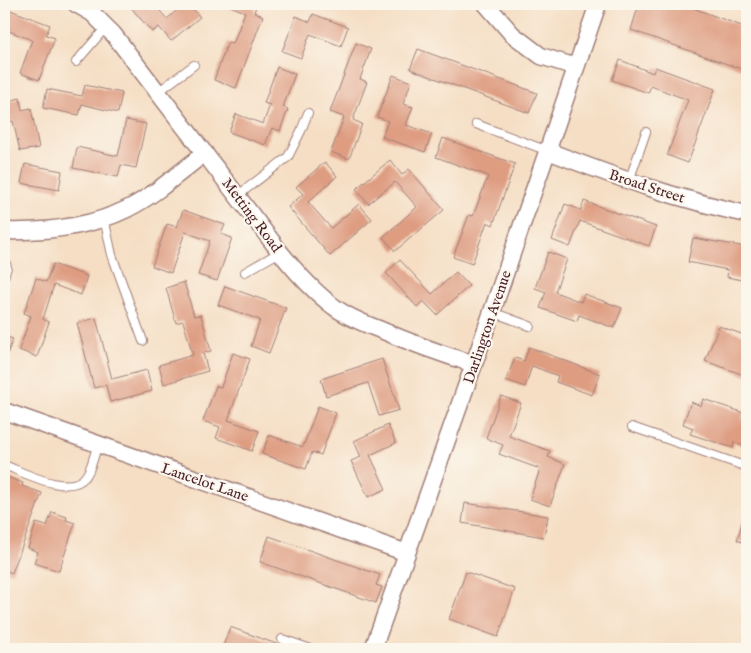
<svg xmlns="http://www.w3.org/2000/svg" width="751" height="653" viewBox="0 0 751 653" font-family="'IM FELL English',serif">
<rect width="100%" height="100%" fill="#fbf7ec"/>
<filter id="ink" filterUnits="userSpaceOnUse"><feTurbulence type="fractalNoise" baseFrequency=".02" numOctaves="2"/><feDisplacementMap in="SourceGraphic" scale="10" xChannelSelector="R" yChannelSelector="G"/><feConvolveMatrix kernelMatrix="1 2 1 2 8 2 1 2 1" color-interpolation-filters="sRGB"/></filter>
<filter id="wash" filterUnits="userSpaceOnUse"><feTurbulence type="fractalNoise" baseFrequency=".0096" numOctaves="4" result="noise"/><feDisplacementMap in="SourceGraphic" scale="20" xChannelSelector="R" yChannelSelector="G"/><feGaussianBlur stdDeviation="1.12" result="paint"/><feColorMatrix in="noise" values="0 0 0 0 0 0 0 0 0 0 0 0 0 0 0 0 0 1.4 0 .05"/><feComposite in="paint" operator="in"/></filter>
<g filter="url(#wash)">
<rect width="100%" height="100%" fill="#f5dec4"/>
<g id="blocks">
<path fill="#de9c81" d="M128 4H154L167 19 184 4H189L200 17 171 41 159 27 152 32Z
M225 4H257L254 12 263 16 236 88 214 80 228 42 233 44 245 12Z
M379 4H395L393 9Z
M639 4H682L747 28V71L631 30Z
M5 8 50 25 46 35 55 38 39 80 20 73 32 40 6 30 4 37Z
M313 14 348 27 341 46 310 34 301 58 282 51 296 16 310 22Z
M356 43 371 49 360 79 367 82 353 120 362 124 349 159 331 152 344 117 330 112Z
M418 49 537 93 529 113 410 69Z
M620 60 653 73 655 67 715 89 688 163 667 155 688 100 651 86 648 93 612 80Z
M277 67 295 74 283 107 288 109 280 131 272 128 265 145 229 132 236 114 263 124 270 105 264 103Z
M393 75 411 82 403 104 413 107 406 125 432 134 425 152 382 137 388 121 377 117Z
M85 85 122 93 118 113 82 104 79 115 43 108 47 89 82 96Z
M20 98 22 110 31 108 39 148 20 151 13 121 4 123V102Z
M126 120 146 124 136 168 121 165 118 177 73 168 77 147 118 156Z
M443 138 515 164 493 225 487 222 472 264 453 257 469 215 473 216 488 176 436 157Z
M390 160 402 175 409 169 444 210 395 251 383 237 417 207 395 182 368 204 356 189Z
M325 162 337 176 308 202 331 228 359 204 372 219 330 256 288 207 303 194 296 187Z
M25 164 62 171 59 190 21 183Z
M584 201 656 227 649 246 580 221 570 247 552 240 565 204 581 210Z
M183 210 225 225 221 234 232 238 217 281 198 275 210 241 185 232 171 273 152 266 167 224 177 227Z
M693 238 747 247V281L727 277 728 270 688 262Z
M548 252 567 259 555 292 581 302 584 294 622 308 614 328 579 315 577 321 540 308 546 292 535 288Z
M400 260 432 294 456 272 469 286 437 315 423 301 417 307 386 273Z
M53 264 87 276 81 295 54 285 43 319 49 322 37 357 19 350 31 316 24 313 36 278 46 282Z
M184 282 194 316 201 315 211 351 203 353 208 371 164 384 159 365 193 355 183 321 176 323 166 288Z
M225 286 286 308 269 353 251 346 260 320 218 305Z
M96 318 112 379 147 370 152 391 110 402 106 385 94 388 77 323Z
M719 326 747 336V376L705 361Z
M4 336 13 339 6 357 4 356Z
M529 347 600 374 592 395 556 382 558 376 532 366 525 387 506 380 515 358 524 361Z
M233 353 250 359 228 420 259 431 252 451 216 438 220 427 203 421 216 386 221 387Z
M382 359 399 410 379 416 368 383 326 396 321 379Z
M501 396 521 403 509 436 550 451 548 457 565 464 550 506 530 499 540 469 499 454 503 445 486 438Z
M703 399 744 413 742 420 747 422V433L743 446 734 442 733 448 690 434 693 428 683 424 691 402 701 406Z
M318 406 336 413 321 455 312 452 306 469 262 454 269 435 303 447Z
M388 425 396 443 370 455 386 489 368 497 351 461 361 457 354 441Z
M4 476 23 483 22 486 42 493 12 573 4 570Z
M465 503 548 516 544 537 462 523Z
M52 512 67 517 66 520 75 523 59 571 34 563 38 552 28 548 36 523 47 526Z
M743 519 747 520V544L737 540Z
M269 536 380 575 376 585 382 587 376 603 260 562Z
M466 572 515 589 498 637 449 619Z
M230 627 290 649H222Z"/>
</g>
</g>
<g filter="url(#ink)">
<use href="#blocks" fill-opacity="0" stroke="#a07e78" stroke-width="1"/>
<g fill="none" stroke-linecap="round" stroke-linejoin="round">
<g stroke="#a07e78" stroke-width="10">
<path id="lane" d="M76 62 107 26
M158 92 194 65
M476 124 548 151
M629 181 646 132
M237 196 288 157 301 131 308 113
M104 218 112 255 143 341
M4 257 7 267 4 277
M245 272 280 252
M492 312 530 326
M632 427 747 467
M4 465C23 472 69 497 85 477 92 469 94 454 98 444
M282 639 311 649"/>
</g>
<g stroke="#a07e78" stroke-width="19">
<path id="street" d="M76 4 92 13 114 35 280 252C296 272 313 291 333 306 347 317 365 324 381 330 411 343 442 354 474 364
M486 4 512 34 541 56 576 67
M548 151C613 176 679 200 747 214
M4 231C44 232 90 227 127 209 155 195 180 172 205 153
M4 411 407 553
M373 649 474 364 598 4"/>
</g>
<use href="#lane" stroke="#fff" stroke-width="8"/>
<use href="#street" stroke="#fff" stroke-width="16"/>
</g>
</g>
<g text-anchor="middle" stroke-width="4.5" stroke-linejoin="round" paint-order="stroke">
<g font-size="15" fill="#4a1f2b" stroke="#fbf7ec">
<text transform="translate(647 186) rotate(18)" y="5">Broad Street</text>
<text transform="translate(252 215) rotate(53)" y="5">Metting Road</text>
<text transform="translate(487 327) rotate(-71)" y="5">Darlington Avenue</text>
<text transform="translate(205 482) rotate(19)" y="5">Lancelot Lane</text>
</g>
</g>
<rect width="751" height="653" fill="none" stroke="#fbf7ec" stroke-width="20"/>
</svg>
